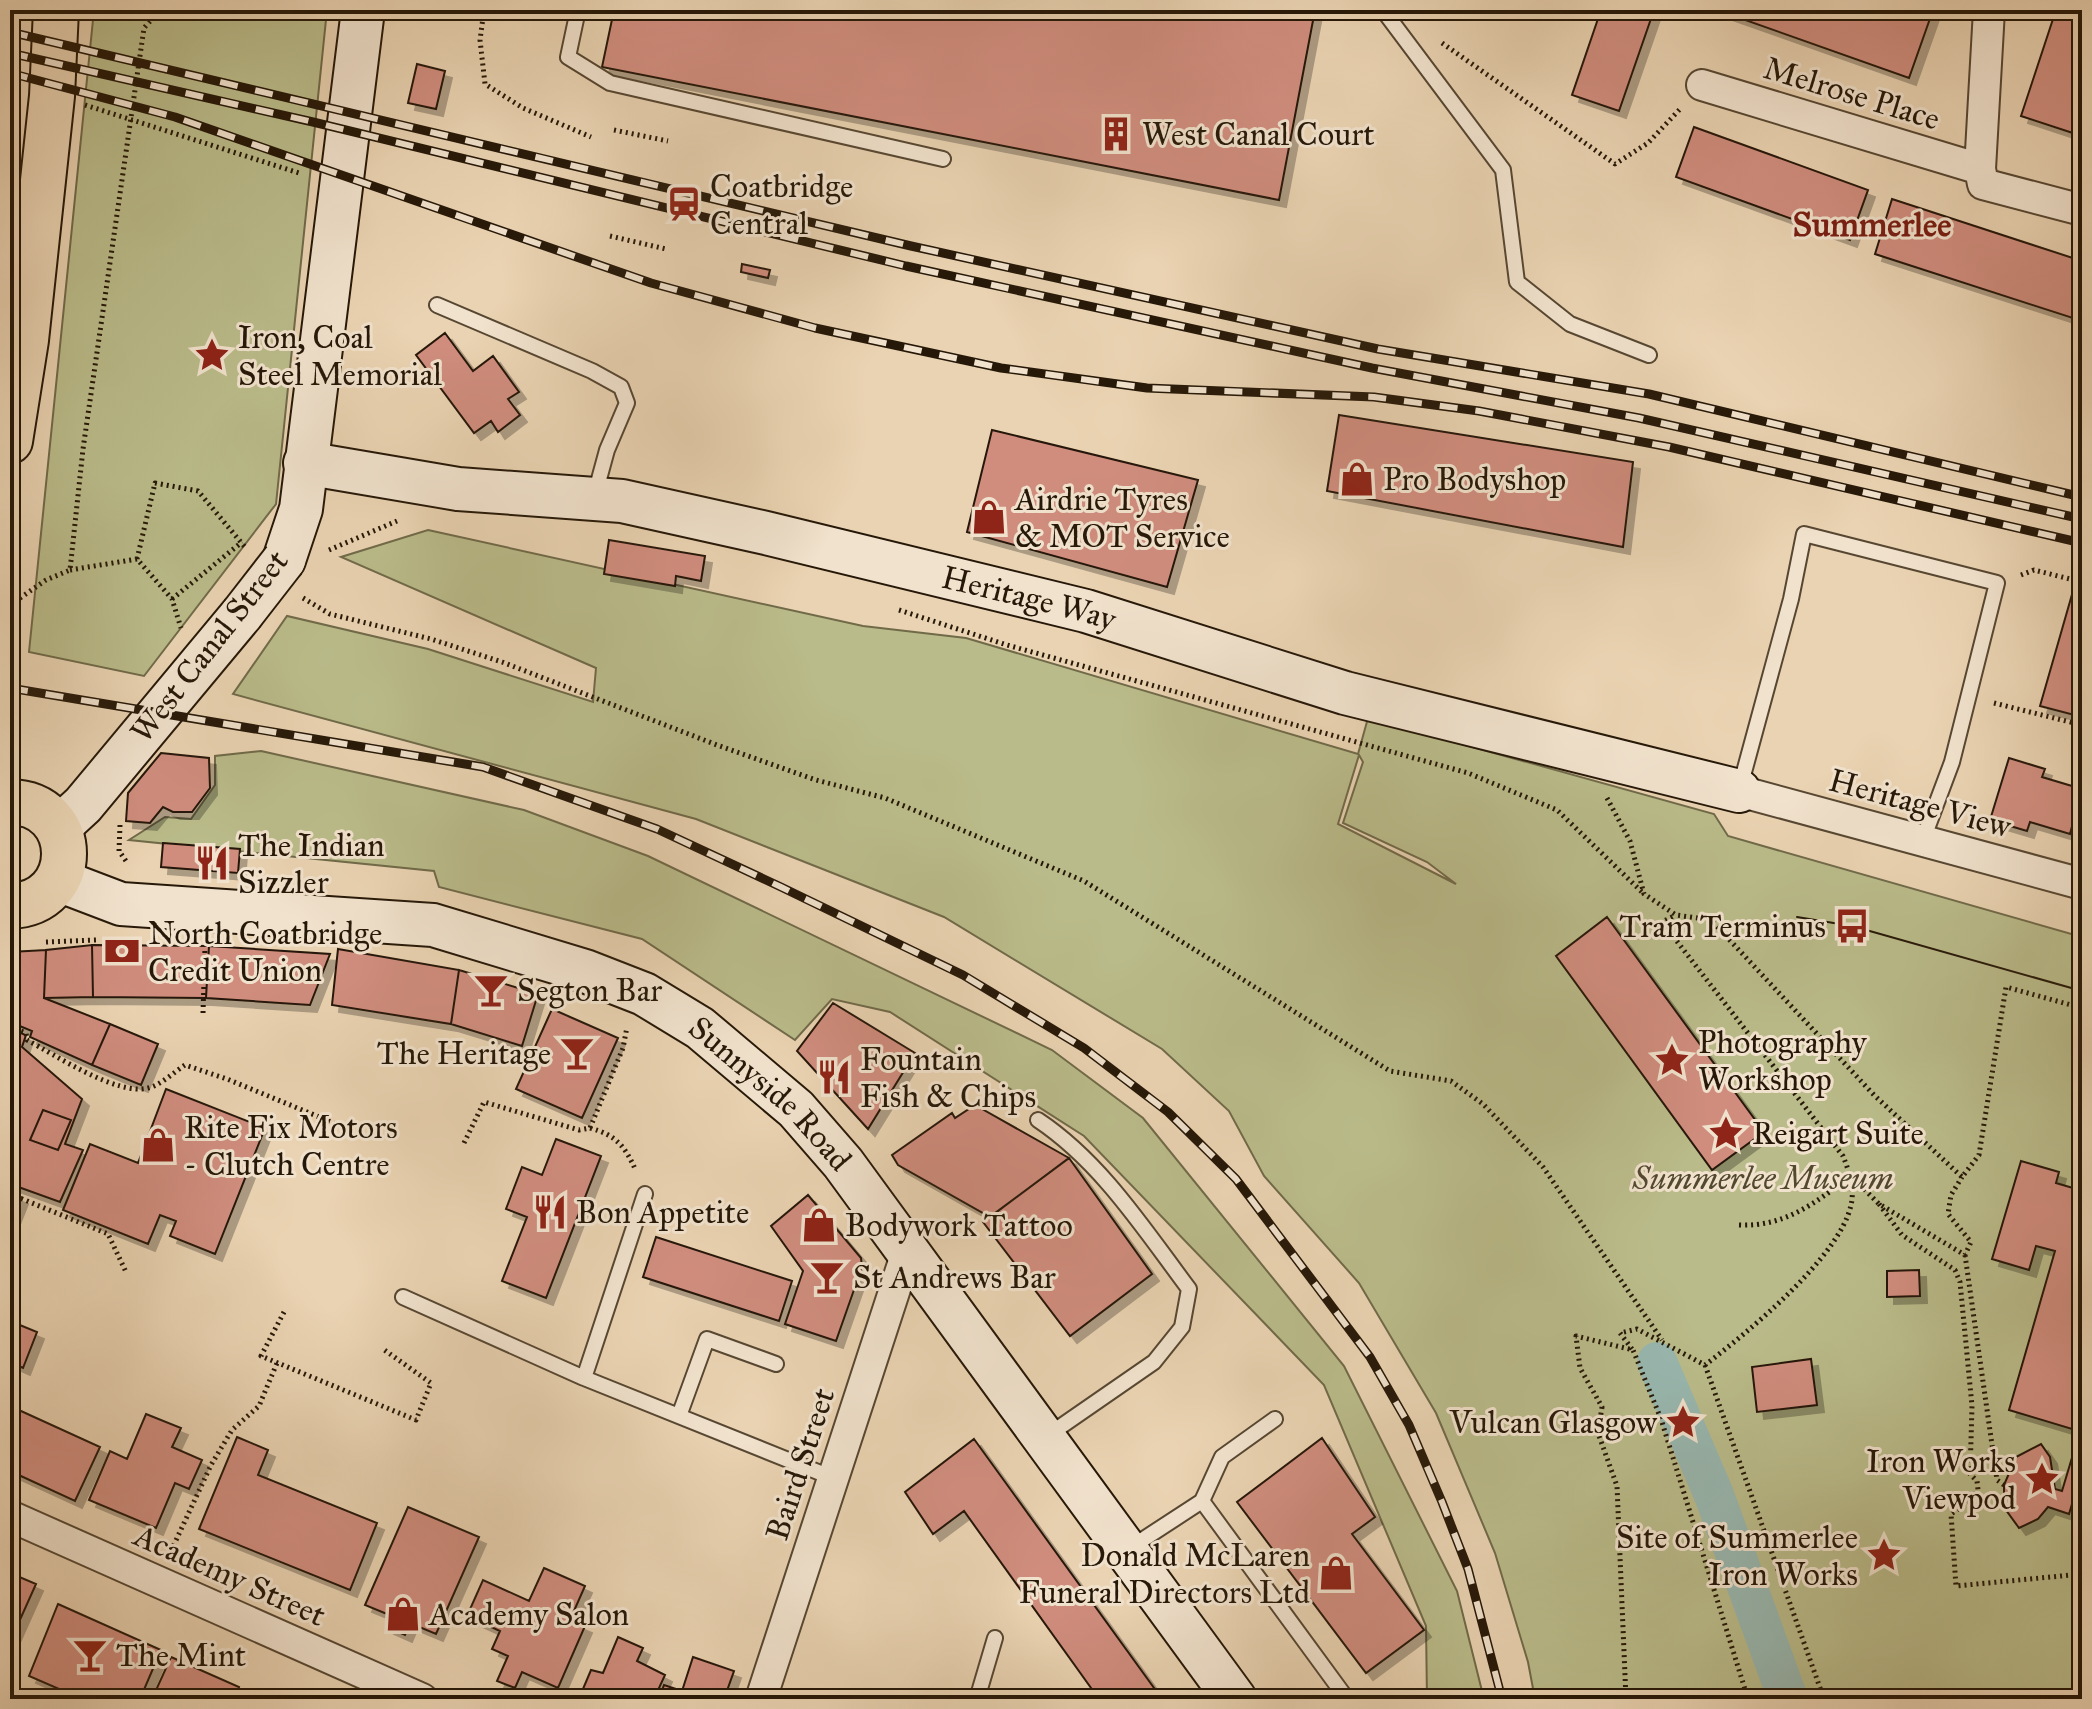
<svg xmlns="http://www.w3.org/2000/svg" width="2092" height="1709" viewBox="0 0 2092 1709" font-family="'IM FELL Great Primer',serif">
<defs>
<filter id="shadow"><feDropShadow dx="7" dy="7" stdDeviation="0" flood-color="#0004"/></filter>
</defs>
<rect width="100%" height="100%" fill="#ead3b2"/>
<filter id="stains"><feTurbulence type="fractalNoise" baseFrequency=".0025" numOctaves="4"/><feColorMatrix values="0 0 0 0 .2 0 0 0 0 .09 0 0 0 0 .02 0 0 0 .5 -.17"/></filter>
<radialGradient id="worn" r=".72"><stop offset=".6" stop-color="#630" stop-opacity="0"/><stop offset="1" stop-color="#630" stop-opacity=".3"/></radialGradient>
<path fill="#babb8a" stroke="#706a49" stroke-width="2" fill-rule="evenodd" d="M94 10H327L276 504 144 676 29 652Z
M428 530 863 626 966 638 1358 754 1368 718 1714 814 1728 836 2082 937V1699H1535L1528 1662 1495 1553 1436 1413 1359 1283 1264 1176 1229 1111 1162 1049 944 917 696 819 233 694 287 616 428 649 593 702 596 668 341 557ZM1359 755 1363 762 1343 823 1427 862 1456 884 1338 824Z
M261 751 524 810 648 856 1052 1050 1143 1118 1344 1366 1457 1591 1484 1699H1427L1426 1626 1324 1385 1084 1136 890 1012 832 999 795 1040 642 939 439 887 434 871 129 840 165 817 191 819 215 785V756Z"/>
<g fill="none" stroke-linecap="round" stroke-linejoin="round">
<path stroke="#98b7af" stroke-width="40" d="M1657 1362 1714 1495 1788 1699"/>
</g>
<path fill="#d08d7e" stroke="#261808" stroke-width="2" filter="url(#shadow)" d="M614 10H1315L1279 200 602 67Z
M1601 10H1654L1619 111 1572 95Z
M1717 10 1889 12 1933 10 1909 78Z
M2056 10H2082V136L2021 116Z
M417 64 445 71 436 109 408 103Z
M1694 127 1868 190 1850 240 1676 177Z
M1892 199 2082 261V321L1875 254Z
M742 264 770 270 768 278 741 272Z
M445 333 473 371 493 356 519 392 508 399 520 415 498 432 491 421 474 433 416 355Z
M1339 415 1633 462 1623 547 1327 491Z
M992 430 1198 480 1167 587 967 532Z
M609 540 705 556 701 581 676 576 675 586 604 574Z
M2073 591 2082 593V717L2040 706Z
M161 753 209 758 210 788 192 812H173L163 807 150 823 126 821 128 793Z
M2009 758 2045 769 2042 777 2082 789 2070 834 2030 822 2027 831 1990 820Z
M163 843 240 849 238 873 161 867Z
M1607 917 1764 1132 1712 1170 1556 956Z
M92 945 209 946 206 998 93 997Z
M92 945 93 997 44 998 46 950Z
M209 946 330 954 310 1005 206 998Z
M338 949 459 970 451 1024 332 1005Z
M46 950 44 998 110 1024 92 1065 30 1037 32 1031 10 1022V952Z
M459 970 538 994 522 1046 451 1024Z
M833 1003 915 1053 868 1129 797 1051Z
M552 1009 618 1038 582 1118 516 1089Z
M110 1024 158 1044 141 1085 92 1065Z
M10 1029 26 1035 22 1047 82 1099 65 1144 83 1150 60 1202 10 1184Z
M166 1089 265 1128 215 1254 170 1236 176 1221 160 1215 148 1244 63 1210 90 1144 138 1163Z
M975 1105 1069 1158 990 1217 898 1165 892 1155 952 1113 955 1118Z
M43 1110 71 1120 58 1150 30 1140Z
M556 1139 601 1156 546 1298 502 1281 527 1217 506 1209 522 1167 542 1175Z
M2082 1157V1432L2009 1410 2055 1251 2036 1246 2029 1270 1992 1259 2021 1161 2059 1172 2056 1183 2073 1188Z
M1069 1158 1152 1274 1070 1336 983 1222Z
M10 1193 21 1197 10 1225Z
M808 1195 861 1258 862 1267 836 1341 785 1324 803 1271 771 1226Z
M656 1237 792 1281 779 1321 643 1277Z
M1919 1270 1920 1296 1887 1297V1271Z
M10 1321 37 1332 23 1368 10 1362Z
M1811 1359 1817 1405 1757 1412 1752 1367Z
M10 1406 100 1447 75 1501 10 1471Z
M146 1414 181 1428 172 1447 202 1460 189 1489 175 1483 156 1528 89 1500 110 1451 127 1459Z
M2080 1431 2082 1471 2069 1514 2048 1507 2038 1519 2019 1528 2006 1510 2004 1497V1485L2016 1457 2041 1444 2050 1457 2055 1489 2062 1491Z
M237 1437 268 1450 258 1475 377 1523 350 1590 199 1529Z
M1322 1438 1375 1517 1352 1534 1424 1630 1366 1673 1237 1502Z
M974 1439 1162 1699H1099L964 1511 933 1534 905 1492Z
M408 1507 479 1537 436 1634 410 1623 405 1635 387 1627 392 1616 365 1605Z
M544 1568 585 1586 570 1620 585 1626 558 1688 522 1672 515 1688 497 1681 508 1656 492 1649 500 1631 467 1616 483 1580 529 1601Z
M10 1573 36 1584 10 1642Z
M58 1604 161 1650 140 1699H82L29 1676Z
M618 1637 643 1648 637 1661 665 1675 654 1699H586L580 1696 591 1670 603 1673Z
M171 1657 239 1687 234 1699H152Z
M693 1657 734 1671 724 1699H659L664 1685 682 1691Z"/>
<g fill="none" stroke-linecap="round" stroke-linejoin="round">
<g stroke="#574732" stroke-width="18">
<path id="lane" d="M578 10 568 57 610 83 943 159
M1383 10 1503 170 1517 282 1570 324 1649 355
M437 305 592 371 621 387 627 403 607 450 595 494
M1740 787 1791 599 1804 534 1997 583 1952 762 1922 842
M1038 1120C1101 1162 1144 1229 1189 1289L1182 1327 1154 1362 1047 1436
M403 1297 584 1378 833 1478
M584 1378 645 1194
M679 1416 707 1339 776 1364
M1202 1501 1347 1699
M1130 1548 1202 1501 1222 1457 1275 1419
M977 1699 995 1638"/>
</g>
<g stroke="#574732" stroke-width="34">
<path id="street" d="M1989 10 1980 169 1983 184 2082 210
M1702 85 1980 169
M1739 791 2082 884
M10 1516 422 1699
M761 1699 907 1252"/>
</g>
<g stroke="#261808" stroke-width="46">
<g id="secondary">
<path id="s1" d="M305 463 458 489 622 501 766 533 1086 611 1345 693 1739 791"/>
<path d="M284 560 301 509 363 10"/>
<path d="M58 828 83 805 242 614"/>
<path id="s2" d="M58 880 121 904 433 925 585 971 644 994 700 1028 796 1109 843 1163 1235 1699"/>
</g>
</g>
<g stroke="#261808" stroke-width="48">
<path id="primary" d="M10 441 26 340 52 96 56 10
M10 802C82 803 82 904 10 906"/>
</g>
<path stroke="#261808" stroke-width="5" stroke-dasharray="2 4" stroke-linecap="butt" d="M484 10 480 40 485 84 523 108 591 137
M1442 43 1615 164 1648 143 1681 108
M614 130 668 141
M610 236 666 249
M329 550 397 521
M137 559 155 483 198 491 245 547
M70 570 137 559 172 599 181 628
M2021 575 2034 570 2082 582
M303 598 330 614 431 639 502 662 717 745 816 780 885 798 1084 881 1390 1071 1451 1081 1483 1104 1543 1167 1662 1340
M172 599 242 542
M10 605 46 580 70 570 83 449 144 28 160 10
M899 610 1007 645 1468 773 1557 810 1644 894
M1994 703 2082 725
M1607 798 1630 841 1644 894 1676 915 1711 920 1874 1095 1962 1177 1979 1155 2006 987 2082 1008
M120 825 119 851 126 861
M46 942 96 940
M203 1013 205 947
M10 1027 26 1033 27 1040C55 1055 117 1096 148 1088 161 1085 174 1072 185 1065L227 1079 346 1128
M590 1128C616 1135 625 1146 636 1171
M464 1143 484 1102 579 1130 590 1128 623 1048 627 1027
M10 1194 108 1234 126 1272
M1879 1204 1902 1235 1955 1270 1960 1282 1972 1406 1970 1474 1977 1481 1978 1490 1970 1501 1951 1514 1956 1586 2082 1574
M1739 1225C1785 1227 1815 1203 1851 1176L1879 1204 1965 1255 1971 1242 1948 1214 1951 1195 1962 1177
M1965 1255 1997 1480 2004 1485
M284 1312 261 1356 416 1420 431 1383 383 1349
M1632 1349 1620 1333 1637 1329 1705 1365C1747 1333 1840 1257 1851 1205 1855 1189 1849 1171 1843 1156L1662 922 1676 915
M1705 1365 1824 1699
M171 1551 211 1465 232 1430 259 1406 277 1363
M1626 1699 1617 1486 1598 1433 1602 1407 1580 1368 1576 1336 1633 1350 1661 1419 1748 1699"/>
<use href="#lane" stroke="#f1e2cd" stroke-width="14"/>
<use href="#street" stroke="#f1e2cd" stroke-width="30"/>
<use href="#secondary" stroke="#f1e2cd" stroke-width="42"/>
<use href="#primary" stroke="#ead3b2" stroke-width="44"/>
<path stroke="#261808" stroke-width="2" d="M1797 917 1852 926 2082 991"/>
<g stroke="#261808" stroke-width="9">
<path id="rail" d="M10 32 911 246 1378 349 1649 394 2082 497
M10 53 313 122 906 266 1372 368 1639 418 2082 519
M10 73 175 117 651 283 815 328 1001 368 1147 388 1374 397 1479 411 1669 447 2082 543
M10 688 483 767 657 829 781 887 963 975 1084 1048 1168 1112 1236 1179 1370 1357 1409 1425 1442 1502 1468 1569 1502 1699"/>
</g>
<use href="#rail" stroke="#f1e2cd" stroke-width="6" stroke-dasharray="18" stroke-linecap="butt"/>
<g stroke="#261808" stroke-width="46" stroke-linecap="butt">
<path id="secondary-bridge" d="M242 614 284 560"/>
</g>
<path stroke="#261808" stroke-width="5" stroke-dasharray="2 4" stroke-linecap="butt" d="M85 105 299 173"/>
<use href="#secondary-bridge" stroke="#f1e2cd" stroke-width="42"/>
</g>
<defs>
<g id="building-bare" transform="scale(2.76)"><path d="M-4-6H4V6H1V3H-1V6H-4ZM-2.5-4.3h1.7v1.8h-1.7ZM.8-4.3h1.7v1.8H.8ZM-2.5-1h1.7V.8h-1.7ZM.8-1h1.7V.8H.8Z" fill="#8f2418" stroke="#f1e2cd" stroke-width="2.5" paint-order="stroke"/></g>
<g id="station-bare" transform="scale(2.76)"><path d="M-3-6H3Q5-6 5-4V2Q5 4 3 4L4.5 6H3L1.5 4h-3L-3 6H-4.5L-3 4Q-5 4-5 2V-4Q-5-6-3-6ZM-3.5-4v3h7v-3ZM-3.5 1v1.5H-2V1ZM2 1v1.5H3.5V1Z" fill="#8f2418" stroke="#f1e2cd" stroke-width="2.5" paint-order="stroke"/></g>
<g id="sight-bare" transform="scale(2.76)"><path d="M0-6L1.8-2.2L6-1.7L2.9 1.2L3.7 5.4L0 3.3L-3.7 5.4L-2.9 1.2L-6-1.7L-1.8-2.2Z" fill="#8f2418" stroke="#f1e2cd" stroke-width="2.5" paint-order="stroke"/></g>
<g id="shop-bare" transform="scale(2.76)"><path d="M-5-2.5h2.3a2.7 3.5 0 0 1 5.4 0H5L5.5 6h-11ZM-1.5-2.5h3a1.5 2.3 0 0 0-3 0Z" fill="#8f2418" stroke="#f1e2cd" stroke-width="2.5" paint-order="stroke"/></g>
<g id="restaurant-bare" transform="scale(2.76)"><path d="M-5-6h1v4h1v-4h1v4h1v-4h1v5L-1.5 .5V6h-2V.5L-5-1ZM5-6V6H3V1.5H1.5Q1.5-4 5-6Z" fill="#8f2418" stroke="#f1e2cd" stroke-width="2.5" paint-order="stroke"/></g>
<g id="bus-bare" transform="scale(2.76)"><path d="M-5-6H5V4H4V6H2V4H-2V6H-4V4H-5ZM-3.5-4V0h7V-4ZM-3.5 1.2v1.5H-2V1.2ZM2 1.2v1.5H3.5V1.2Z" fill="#8f2418" stroke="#f1e2cd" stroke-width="2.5" paint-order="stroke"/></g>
<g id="bank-bare" transform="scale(2.76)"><path d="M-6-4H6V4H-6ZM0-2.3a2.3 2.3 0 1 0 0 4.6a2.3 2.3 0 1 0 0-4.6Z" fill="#8f2418" stroke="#f1e2cd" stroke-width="2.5" paint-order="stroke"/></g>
<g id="bar-bare" transform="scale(2.76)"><path d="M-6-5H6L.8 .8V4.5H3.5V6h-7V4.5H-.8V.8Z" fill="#8f2418" stroke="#f1e2cd" stroke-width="2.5" paint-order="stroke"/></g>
</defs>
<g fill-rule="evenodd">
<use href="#building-bare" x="1116" y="134"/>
<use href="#station-bare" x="684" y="204"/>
<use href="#sight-bare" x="212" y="355"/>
<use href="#shop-bare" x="1357" y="479"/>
<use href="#shop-bare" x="989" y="517"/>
<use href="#restaurant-bare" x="212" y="863"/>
<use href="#bus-bare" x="1852" y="926"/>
<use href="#bank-bare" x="122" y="951"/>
<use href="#bar-bare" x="491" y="990"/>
<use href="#bar-bare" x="577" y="1053"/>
<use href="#sight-bare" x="1672" y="1060"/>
<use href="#restaurant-bare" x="834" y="1077"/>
<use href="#sight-bare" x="1726" y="1133"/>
<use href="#shop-bare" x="158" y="1145"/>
<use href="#restaurant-bare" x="550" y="1212"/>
<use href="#shop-bare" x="819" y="1225"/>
<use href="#bar-bare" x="827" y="1277"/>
<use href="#sight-bare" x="1683" y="1422"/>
<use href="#sight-bare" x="2042" y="1479"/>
<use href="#sight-bare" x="1884" y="1555"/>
<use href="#shop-bare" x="1336" y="1573"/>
<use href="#shop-bare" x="403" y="1614"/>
<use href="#bar-bare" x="90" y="1655"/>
</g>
<g text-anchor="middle" stroke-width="6" stroke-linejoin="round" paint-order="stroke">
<g font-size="32" fill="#261808" stroke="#f1e2cd">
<text transform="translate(1852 93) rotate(17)" y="11">Melrose Place</text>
<text dy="11" stroke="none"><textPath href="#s1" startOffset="738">Heritage Way</textPath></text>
<text transform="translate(209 646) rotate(-52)" y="11">West Canal Street</text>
<text transform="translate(1920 803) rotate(15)" y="11">Heritage View</text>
<text dy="11" stroke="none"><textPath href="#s2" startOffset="764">Sunnyside Road</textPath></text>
<text transform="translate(800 1464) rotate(-72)" y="11">Baird Street</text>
<text transform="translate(230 1575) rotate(24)" y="11">Academy Street</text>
</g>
<g font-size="32" fill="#261808" stroke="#f1e2cd" text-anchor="start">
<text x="1142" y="145">West Canal Court</text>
<text x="710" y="197">Coatbridge<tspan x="710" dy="37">Central</tspan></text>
<text x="238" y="348">Iron, Coal<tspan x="238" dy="37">Steel Memorial</tspan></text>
<text x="1383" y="490">Pro Bodyshop</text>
<text x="1015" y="510">Airdrie Tyres<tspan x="1015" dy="37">&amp; MOT Service</tspan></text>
<text x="238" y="856">The Indian<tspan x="238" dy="37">Sizzler</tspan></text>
<text x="1826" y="937" text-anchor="end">Tram Terminus</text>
<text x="148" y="944">North Coatbridge<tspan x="148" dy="37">Credit Union</tspan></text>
<text x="517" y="1001">Segton Bar</text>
<text x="1698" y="1053">Photography<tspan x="1698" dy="37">Workshop</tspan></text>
<text x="551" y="1064" text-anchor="end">The Heritage</text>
<text x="860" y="1070">Fountain<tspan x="860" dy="37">Fish &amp; Chips</tspan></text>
<text x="184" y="1138">Rite Fix Motors<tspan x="184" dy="37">- Clutch Centre</tspan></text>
<text x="1752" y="1144">Reigart Suite</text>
<text x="576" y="1223">Bon Appetite</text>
<text x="845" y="1236">Bodywork Tattoo</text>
<text x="853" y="1288">St Andrews Bar</text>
<text x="1657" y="1433" text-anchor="end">Vulcan Glasgow</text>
<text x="2016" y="1472" text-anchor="end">Iron Works<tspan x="2016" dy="37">Viewpod</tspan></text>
<text x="1858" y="1548" text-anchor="end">Site of Summerlee<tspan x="1858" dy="37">Iron Works</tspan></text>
<text x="1310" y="1566" text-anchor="end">Donald McLaren<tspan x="1310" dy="37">Funeral Directors Ltd</tspan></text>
<text x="429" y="1625">Academy Salon</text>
<text x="116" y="1666">The Mint</text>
</g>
<g font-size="32" font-style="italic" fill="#52492f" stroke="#f1e2cd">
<text x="1763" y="1189">Summerlee Museum</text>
</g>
<g font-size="34" font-weight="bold" fill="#7a1f14" stroke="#f1e2cd">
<text x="1872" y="236">Summerlee</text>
</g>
</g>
<rect width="2092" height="1709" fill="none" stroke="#ead3b2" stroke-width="40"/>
<rect x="12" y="12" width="2068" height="1685" fill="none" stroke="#261808" stroke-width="4"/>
<rect x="20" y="20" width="2052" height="1669" fill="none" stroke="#261808" stroke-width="2"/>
<rect width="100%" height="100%" filter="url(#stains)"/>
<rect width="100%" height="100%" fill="url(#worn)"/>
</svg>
